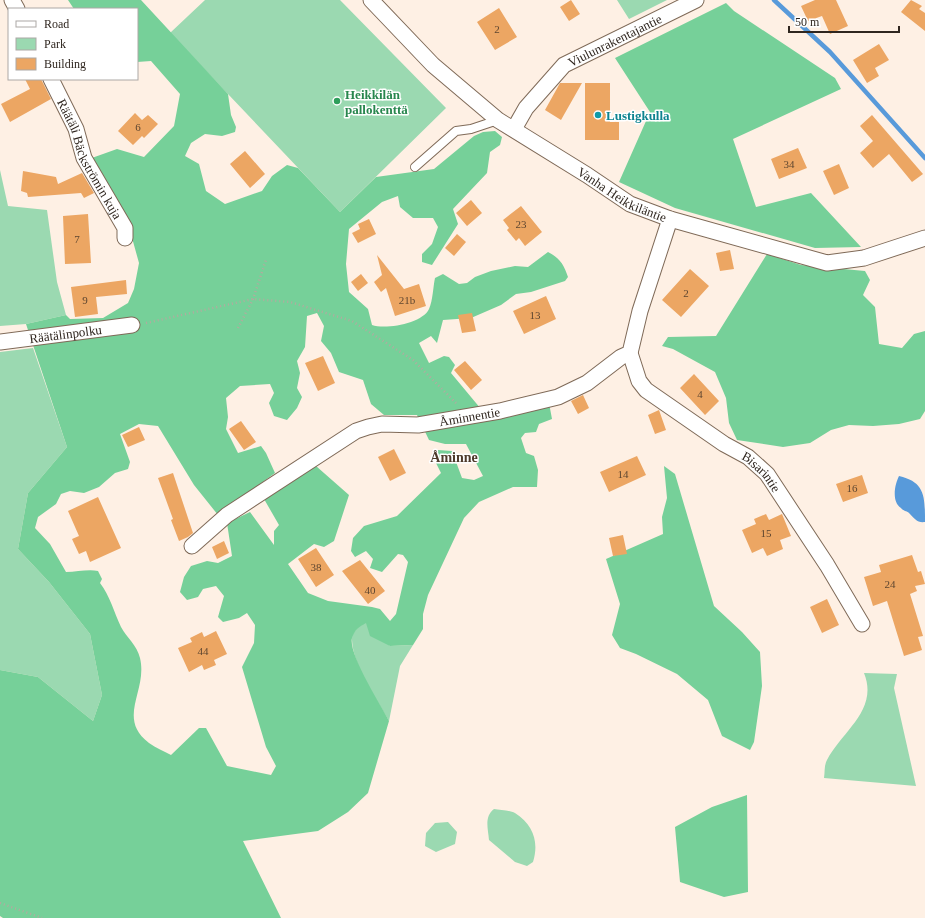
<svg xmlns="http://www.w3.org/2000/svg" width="925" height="918" viewBox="0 0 925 918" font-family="Georgia,serif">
<rect width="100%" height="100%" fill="#fef0e4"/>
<path fill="#9bd9b1" d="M205 0H340L446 108 340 212 170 33Z
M617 0H667L629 19Z
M0 170 8 206 47 210 57 282 66 315 26 324 0 326Z
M33 348 67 447 28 493 18 549 49 582 90 634 102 695 93 721 38 677 0 670V352Z
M366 622 390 646 413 645 400 666 389 721C377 699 353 666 352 640 351 631 360 626 366 622Z
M864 673 897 674 894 688 916 786 824 778C825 772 824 765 827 760 842 731 879 710 864 673Z
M494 809C500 810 510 810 515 813 534 825 539 843 533 862L527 866 515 862 489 840C488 828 484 817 494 809Z
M448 822 457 832 455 844 436 852 425 846 426 833 435 823Z"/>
<path fill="#76d099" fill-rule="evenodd" d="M68 0H141L228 94 231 115 236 127 235 132 222 136 205 134 191 143 185 156 199 164 206 191 225 204 262 191 272 176 287 165 298 168 340 212 376 177 434 169 474 136 483 132 495 131 502 137 500 145 490 152 487 173 453 209 458 224 432 265 422 262V254L432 244 438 227 433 218H413L400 207 398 196 382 202 349 229 346 264 349 292 368 309 372 325C386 330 423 323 429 309 433 300 433 287 435 278L443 274 459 284 467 283 475 277 491 271 515 266 528 267 548 252C560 258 564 265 568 277L565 281 531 292 516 294 501 305 471 318 443 320 437 343 431 336 419 343 429 363 444 356 449 357 455 365 451 373 481 409 549 403 552 419 539 424 536 432 525 433 521 438 526 453 534 456 538 470 537 487H513L479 502 464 518 428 595 423 614V629L413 645 390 646 370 636 366 623C359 627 355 629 352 638 348 654 381 705 389 721L368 793 348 812 318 831 243 841 281 918H3L0 916V670L38 677 93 721 102 695 90 634 49 582 18 549 28 493 67 447 26 324 66 315 70 319 103 318 128 303 134 289 139 263 129 227 89 159 117 149 144 157 174 126 180 94 151 61 137 62V9H74ZM317 313 324 326 321 341 331 353 339 372 363 380 371 404 384 415H417L429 440 445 444H466L483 476 474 480 462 478 452 451 438 450 433 457 441 473 397 516 364 526 353 538 351 551 355 557 366 551 373 559 370 568 382 572 398 554 403 555 408 562 396 614 390 621 380 609 372 607 328 601 308 593 288 564 314 544 324 547 334 541 349 495 316 466 264 499 279 525 274 531V545L250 512 227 523 232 556 218 563 207 561 191 566 184 577 180 592 187 600 198 597 203 589 216 586 224 596 218 617 223 622 239 618 247 613 255 625 254 643 242 667 266 747 276 766 271 775 227 766 206 728H199L171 755C164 751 156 748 149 743 116 718 148 691 140 658 137 645 127 638 121 627 114 612 110 596 100 583L102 579 98 571C88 569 77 572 66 572L50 544 35 528 38 517 56 504 61 494 70 491 84 493 99 487 115 473 128 469 130 462 120 434 139 424 158 426 194 485 218 515 275 473 266 453 261 446 238 453 226 429 228 417 226 398 240 386 270 384 274 393 269 403 274 416 287 420 297 408 302 397 297 388 300 373 297 361 305 347 307 316Z
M726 3 734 11 835 78 841 89 733 139 756 207 811 193 861 247 815 248 675 208 619 182 650 112 615 58Z
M767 254 801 265 865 271 870 280 863 295 875 307 879 344 902 348 914 334 925 331V411L920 419 899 424 873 426 849 425 831 430 810 443 783 447 737 440 729 423 726 398 715 372 673 349 662 346 668 337 716 336Z
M664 466 675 474 714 606 742 632 760 652 762 686 754 742 750 750 722 736 708 700 677 674 636 654 620 648 612 635 620 604 606 559 663 534 662 517 667 498Z
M747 795 748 892 724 897 680 882 675 827 712 807Z"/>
<path fill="#589ada" d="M899 476C925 482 925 496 925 522 917 523 915 519 909 513 907 511 903 511 901 508 891 501 895 484 899 476Z"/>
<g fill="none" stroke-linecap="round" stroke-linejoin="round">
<path stroke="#589ada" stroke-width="4.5" d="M774 0 830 52 925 158"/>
</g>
<path fill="#eca663" d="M571 0 580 14 569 21 560 7Z
M815 0H836L848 26 830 34 822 16 808 21 801 6Z
M911 0 922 6 919 9 925 13V31L901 12Z
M499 8 517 37 495 50 477 22Z
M879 44 889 60 875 68 879 76 867 83 853 60Z
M25 79H41L51 99 10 122 1 104 30 89Z
M560 83H582L561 120 545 110Z
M585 83H610V122H619V140H585Z
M135 113 142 120 148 115 158 124 144 138 142 136 133 145 118 131Z
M872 115 923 174 912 182 889 154 873 168 860 153 873 141 860 126Z
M798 148 807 168 779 179 771 159Z
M245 151 265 174 250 188 230 164Z
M839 164 849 188 834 195 823 171Z
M23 171 56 177 58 184 82 173 94 193 84 198 81 193 28 197 27 193 21 191Z
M471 200 482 213 467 226 456 213Z
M521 206 542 232 525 246 519 238 516 241 507 230 509 228 503 220Z
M88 214 91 263 65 264 63 216Z
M369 219 376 234 358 243 352 233 360 229 358 224Z
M457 234 466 242 454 256 445 248Z
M730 250 734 269 720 271 716 253Z
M377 255 404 289 419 284 426 306 395 316 386 288 381 292 374 282 382 275Z
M690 269 709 286 681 317 662 300Z
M361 274 368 283 358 291 351 282Z
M126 280 127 294 96 297 98 314 75 317 71 287Z
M546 296 556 319 524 334 513 311Z
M472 313 476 331 462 333 458 315Z
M323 356 335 383 318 391 305 363Z
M465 361 482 380 471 390 454 370Z
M694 374 719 401 705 415 680 388Z
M583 395 589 408 578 414 571 401Z
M659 410 666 430 655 434 648 415Z
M241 421 256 442 244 450 229 429Z
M139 427 145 440 128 447 122 435Z
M394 449 406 473 390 481 378 457Z
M637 456 646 475 609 492 600 472Z
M173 473 193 533 188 537 179 541 171 520 173 519 158 478Z
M862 475 868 493 843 502 836 484Z
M98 497 121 548 90 562 86 551 79 554 72 539 79 536 68 511Z
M766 514 769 520 782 514 791 536 780 540 783 549 767 556 763 548 752 553 742 530 756 524 754 519Z
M623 535 627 554 613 556 609 538Z
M224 541 229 553 217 559 212 547Z
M316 548 334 575 316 587 298 559Z
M912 555 918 572 921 571 925 584 915 586 917 591 910 594 923 636 918 637 922 650 904 656 887 601 873 606 864 577 881 572 879 565Z
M360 560 385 591 368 604 342 571Z
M827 599 839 625 822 633 810 607Z
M216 631 227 654 214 660 216 665 204 670 202 665 189 672 178 648 192 642 190 638 202 632 204 637Z"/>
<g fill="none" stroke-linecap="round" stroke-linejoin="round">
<g stroke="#7f6a58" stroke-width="10">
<path id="lane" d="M415 167 456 131 471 129 498 120"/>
</g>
<g stroke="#7f6a58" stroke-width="17">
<g id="street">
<path d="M12 0 17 9"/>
<path id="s1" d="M371 0 433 65 498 120 587 175 630 204 670 219 827 263 864 258 925 238"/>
<path id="s2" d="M51 79 76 129 84 158 125 228V238"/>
<path id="s3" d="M514 129 526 108 564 65 696 0"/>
<path id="s4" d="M0 342 132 325"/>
<path id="s5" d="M630 353 639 381 646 390 724 444 748 457 767 474 827 565 862 624"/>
<path id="s6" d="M192 546 227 515 356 431 368 427 382 424 418 425 500 411 558 397 587 383 621 357 630 353 640 311 670 219"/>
</g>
</g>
<path stroke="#b5a99f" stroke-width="2.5" stroke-dasharray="1 3" stroke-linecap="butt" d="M146 323 253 299 290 302 352 321 413 360 456 403
M238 328 253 299 266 260
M0 903 42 918"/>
<use href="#lane" stroke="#fff" stroke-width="8"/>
<use href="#street" stroke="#fff" stroke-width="15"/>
</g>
<circle fill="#2e9e5b" stroke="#fff" stroke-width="1.5" cx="337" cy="101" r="4"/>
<circle fill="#0f9aa8" stroke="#fff" stroke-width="1.5" cx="598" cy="115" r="4"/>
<g text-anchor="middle" stroke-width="3" stroke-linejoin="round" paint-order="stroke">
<g font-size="11" fill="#5e4630">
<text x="497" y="33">2</text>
<text x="138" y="131">6</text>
<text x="789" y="168">34</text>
<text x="521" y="228">23</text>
<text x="77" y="243">7</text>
<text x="686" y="297">2</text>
<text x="85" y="304">9</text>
<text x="407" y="304">21b</text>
<text x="535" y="319">13</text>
<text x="700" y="398">4</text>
<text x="623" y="478">14</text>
<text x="852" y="492">16</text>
<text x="766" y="537">15</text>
<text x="316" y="571">38</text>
<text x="890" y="588">24</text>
<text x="370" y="594">40</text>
<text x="203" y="655">44</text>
</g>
<g font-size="13" fill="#2f261f" stroke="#fff">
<text dy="5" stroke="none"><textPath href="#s3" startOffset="138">Viulunrakentajantie</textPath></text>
<text dy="5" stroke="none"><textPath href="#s2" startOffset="89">Räätäli Bäckströmin kuja</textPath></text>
<text dy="5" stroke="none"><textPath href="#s1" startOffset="320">Vanha Heikkiläntie</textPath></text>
<text dy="5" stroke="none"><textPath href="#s4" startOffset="66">Räätälinpolku</textPath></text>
<text dy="5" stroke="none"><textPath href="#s6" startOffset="316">Åminnentie</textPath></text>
<text dy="5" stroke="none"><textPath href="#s5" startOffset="183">Bisarintie</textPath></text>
</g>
<g font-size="13" font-weight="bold" fill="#27864d" stroke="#fff" text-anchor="start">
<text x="345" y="99">Heikkilän<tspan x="345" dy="15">pallokenttä</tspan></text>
</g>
<g font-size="13" font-weight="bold" fill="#0d838f" stroke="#fff" text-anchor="start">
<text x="606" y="120">Lustigkulla</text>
</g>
<g font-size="14" font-weight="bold" fill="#4d3a2a" stroke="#fff">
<text x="454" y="462">Åminne</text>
</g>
</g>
<rect x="8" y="8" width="130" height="72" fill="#ffffff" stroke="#aca8a5"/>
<rect x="16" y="21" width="20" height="6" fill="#ffffff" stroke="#aca8a5"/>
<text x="44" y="28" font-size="12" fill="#2f261f">Road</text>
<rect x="16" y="38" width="20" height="12" fill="#9bd9b1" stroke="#aca8a5"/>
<text x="44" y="48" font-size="12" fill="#2f261f">Park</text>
<rect x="16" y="58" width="20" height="12" fill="#eca663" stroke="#aca8a5"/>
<text x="44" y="68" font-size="12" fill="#2f261f">Building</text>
<path d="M789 26v6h110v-6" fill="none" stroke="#2f261f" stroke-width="2"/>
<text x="795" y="26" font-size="12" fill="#2f261f" stroke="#ffffff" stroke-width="3" paint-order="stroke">50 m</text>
</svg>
